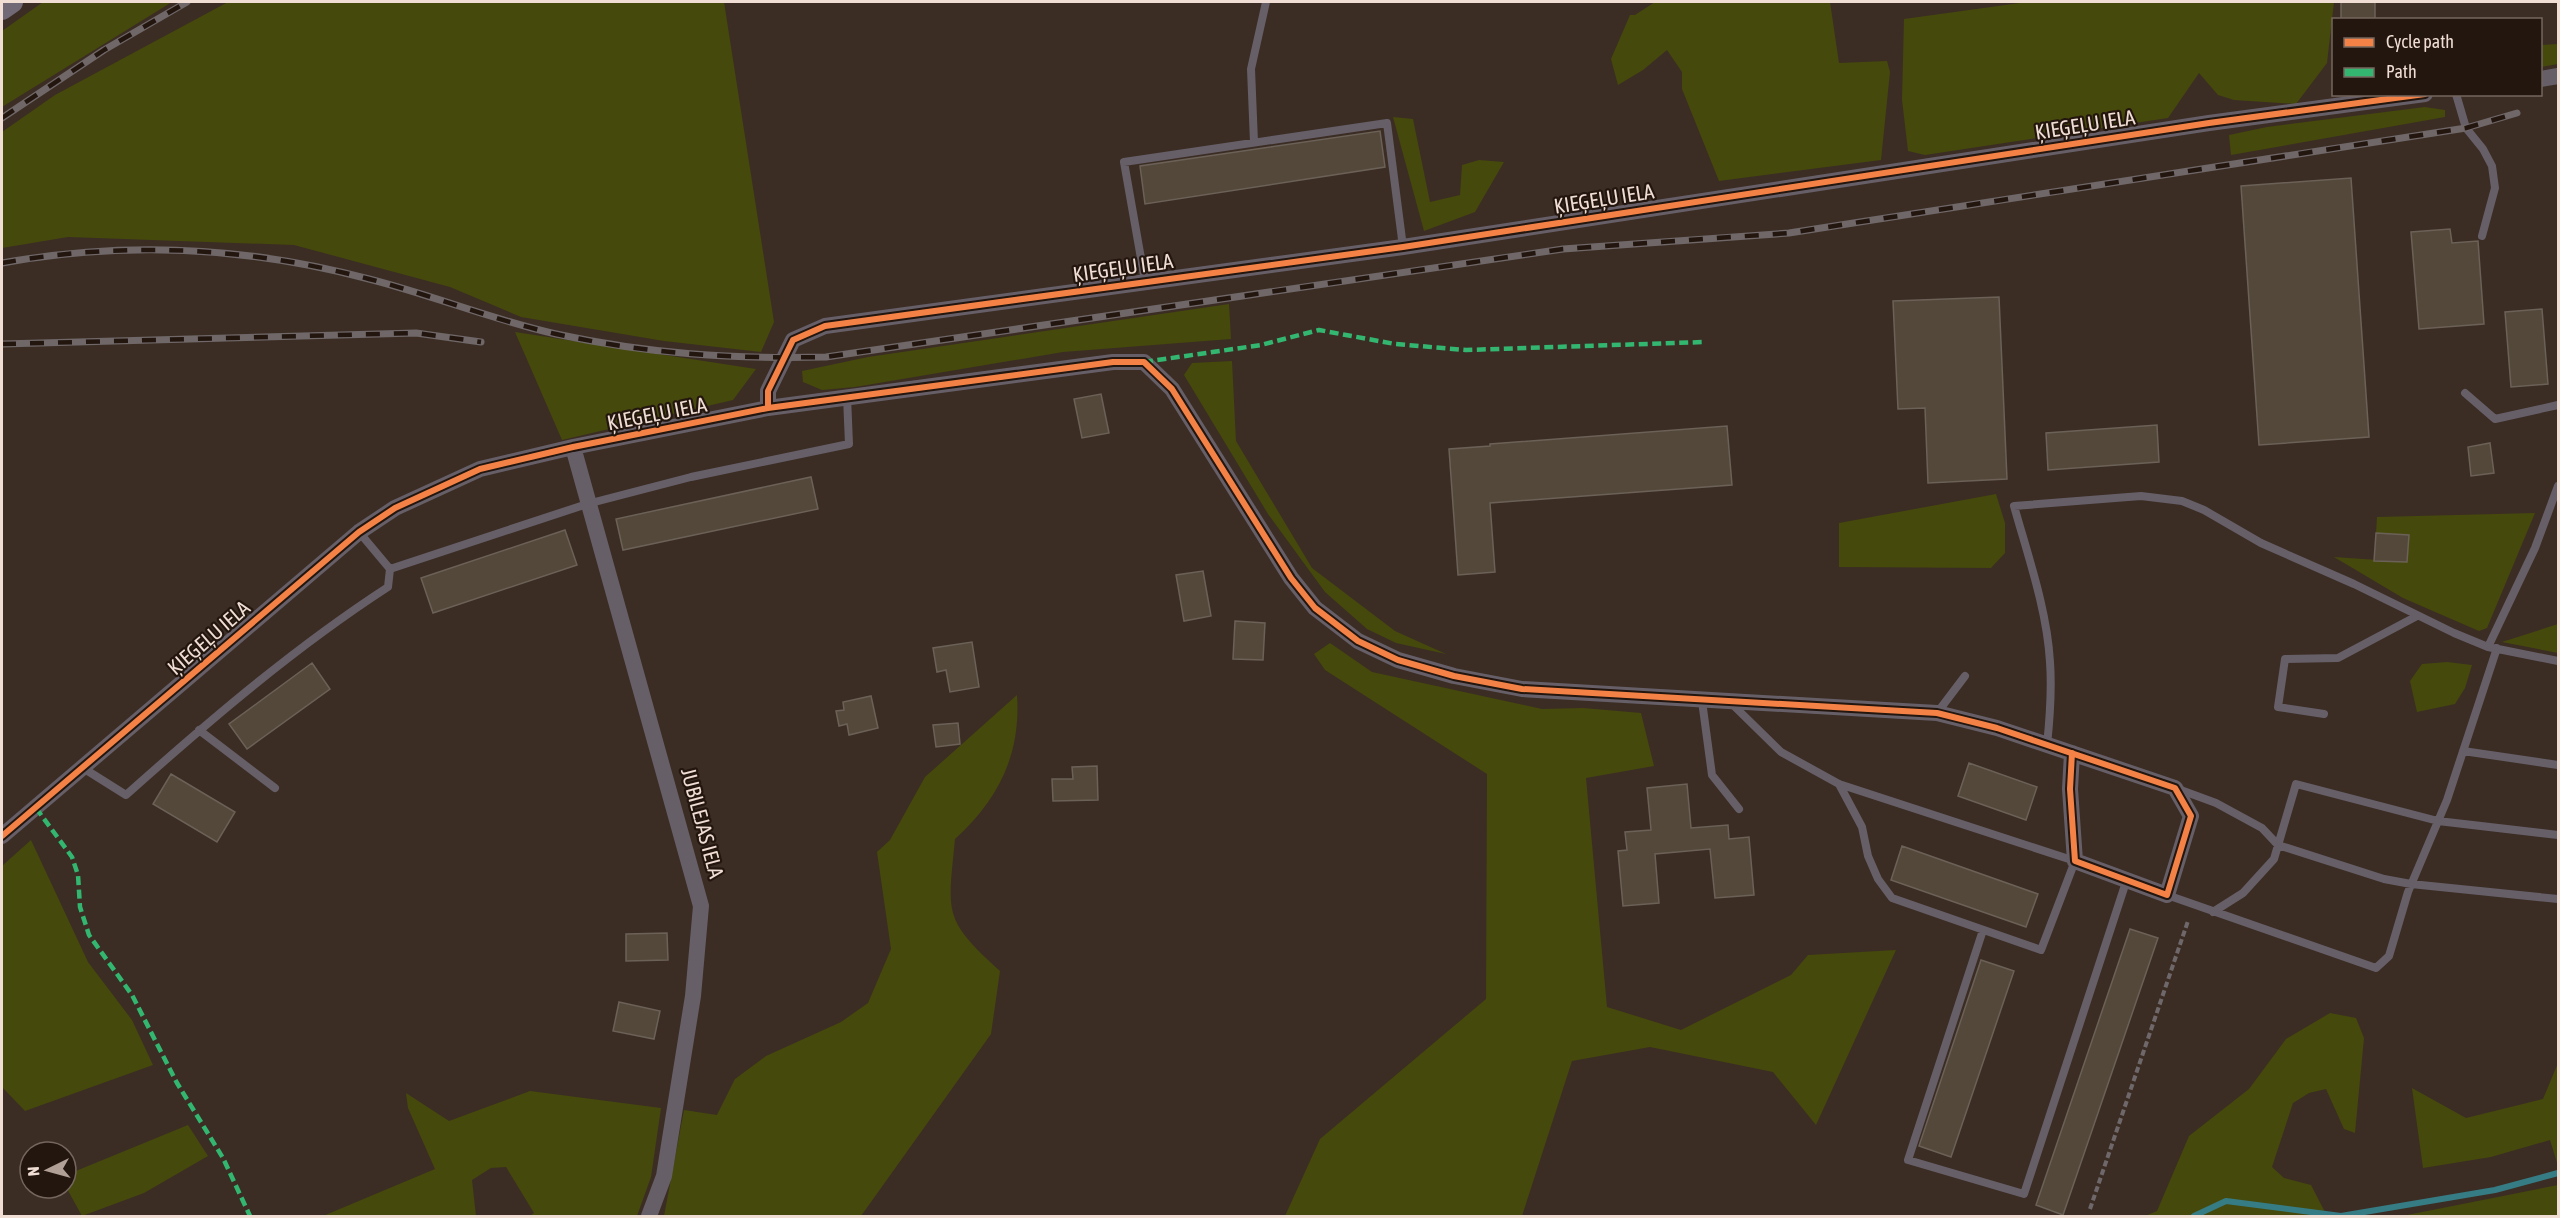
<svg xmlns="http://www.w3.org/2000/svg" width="2560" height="1218" viewBox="0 0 2560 1218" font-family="'Asap Condensed',sans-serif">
<rect width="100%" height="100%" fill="#3b2d24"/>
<path fill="#45490c" d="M43 2H172L2 107V31Z
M228 2H724L774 322 761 352 664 341 521 317 450 287 294 245 68 237 2 248V132L55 95Z
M1655 2H1830L1839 63 1887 61 1890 72 1881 160 1719 181 1682 89V72L1667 50 1643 70 1618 85 1611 59 1630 15H1635Z
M2027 2H2334L2327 63 2296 104 2234 100 2218 95 2199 73 2168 118 1925 155 1908 151 1902 100 1904 19Z
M2558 44V64L2541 67V45Z
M2425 107 2445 110V117L2231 155 2229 135 2267 127Z
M1393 117 1413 119 1430 202 1460 195 1462 165 1479 160 1504 162 1475 212 1424 231Z
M1229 304 1231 339 1063 352 855 387 822 390 803 382 802 371 868 357Z
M515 332 756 369 733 400 562 440Z
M1232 361 1236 441 1312 568 1395 631 1446 654 1396 643 1367 629 1325 592 1268 514 1184 375 1192 363Z
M1996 494 2005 523V553L1991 568 1839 567V523Z
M2535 513 2487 628 2479 631 2403 598 2334 557 2407 562 2409 535 2376 533 2377 517Z
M2558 624V653L2502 642Z
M1330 643 1372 672 1542 709 1583 708 1641 713 1654 766 1586 778 1607 1007 1681 1030 1791 975 1808 955 1896 950 1816 1125 1773 1072 1650 1047 1572 1061 1522 1216H1285L1320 1139 1486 999 1487 774 1325 670 1314 654Z
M2447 662 2472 665 2465 688 2455 704 2417 712 2410 681 2422 664Z
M1017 695C1021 754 999 799 955 839 948 913 942 919 1000 971L991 1034 861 1216H664L684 1110 717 1115 735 1079 766 1056 841 1022 868 1003 891 949 877 852 890 840 925 777Z
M31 840 88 962 132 1020 153 1065 25 1111 2 1087V866Z
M2330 1013 2356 1018 2364 1038 2355 1133 2344 1129 2326 1089 2309 1093 2293 1103 2272 1167 2284 1178 2311 1185 2327 1216H2145L2157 1211 2189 1136 2249 1089 2286 1039Z
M2558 1063V1166L2550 1140 2491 1157 2423 1168 2412 1088 2466 1118 2543 1099Z
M530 1091 661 1108 651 1177 637 1216H530L534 1213 506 1167 491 1168 472 1180 476 1216H323L435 1169 408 1108 406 1093 449 1121Z
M188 1125 208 1156 144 1193 82 1216 66 1187V1175Z
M2558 1185V1216H2402Z"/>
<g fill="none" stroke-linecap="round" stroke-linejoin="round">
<path stroke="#367c84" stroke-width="6" d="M2194 1216 2226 1201 2341 1216 2495 1190 2558 1173"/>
</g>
<path fill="#54483a" stroke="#6b6157" stroke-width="1.5" d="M2341 2H2375V20H2341Z
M1380 131 1385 167 1145 204 1140 166Z
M2351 178 2369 437 2259 445 2241 186Z
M2450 229 2452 243 2478 241 2484 324 2419 329 2411 232Z
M1999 297 2007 479 1928 483 1925 408 1898 409 1893 301Z
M2542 309 2548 384 2511 387 2505 312Z
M1101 394 1109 433 1082 438 1074 399Z
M2157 425 2159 462 2048 470 2046 433Z
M1727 426 1732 485 1490 503 1495 572 1458 575 1449 449 1490 446V444Z
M2490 443 2494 473 2471 476 2468 447Z
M811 477 818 509 623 550 616 519Z
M565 530 577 565 433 613 421 578Z
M2376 533 2409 535 2407 562 2374 561Z
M1203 571 1211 616 1184 621 1176 575Z
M1235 621 1265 623 1263 660 1233 659Z
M972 642 979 687 950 692 946 670 937 672 933 648Z
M312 663 330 689 247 749 229 724Z
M871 696 878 728 849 735 847 724 839 726 836 711 844 710 843 702Z
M958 723 960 744 936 747 933 725Z
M1969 763 2037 787 2026 820 1958 796Z
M1097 766 1098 800 1053 801 1052 779H1073L1072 767Z
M171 774 235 812 217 842 153 804Z
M1687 784 1691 828 1728 825 1729 839 1749 837 1754 895 1715 898 1710 849 1655 854 1659 903 1623 906 1618 851 1627 850 1625 832 1651 830 1647 788Z
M1902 846 2038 894 2026 927 1891 880Z
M2130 929 2158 938 2063 1215 2036 1205Z
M667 933 668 960 626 961V934Z
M1981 960 2014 971 1951 1157 1919 1146Z
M619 1002 660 1011 654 1039 613 1031Z"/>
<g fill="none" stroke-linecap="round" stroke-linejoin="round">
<path stroke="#6f686b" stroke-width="4" stroke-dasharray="6 3" stroke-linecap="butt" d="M2090 1209 2188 921"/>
<path stroke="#665f68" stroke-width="8" d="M2456 94 2466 128 2483 149 2492 166 2495 188 2482 236
M1254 142 1251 69 1266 2
M1145 281 1124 162 1387 123 1403 247
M2465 393 2495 419 2558 405
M390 569 587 504 691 477 849 444 847 397
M2488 647 2535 548 2558 486
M1702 701 1712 775 1739 809
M1731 703 1781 752 1839 784 2075 861 2041 950 1892 898 1878 879 1868 856 1862 827 1839 784
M1937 713 1965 676
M2324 714 2278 707 2285 659 2338 658 2417 616
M199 730 275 788
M2047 745C2050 717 2052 690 2050 662 2047 610 2028 556 2014 506L2141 496 2182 501 2204 510 2261 543 2354 584 2454 633 2488 647 2558 661
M2463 751 2558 765
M83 768 126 795C209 721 294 648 388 587L390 569 359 532
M2178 789 2216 803 2262 828 2278 845 2384 879 2411 884 2558 899
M2167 895 2376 968 2389 956 2408 892 2447 800 2497 648
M2213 912 2243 893 2274 859 2296 784 2438 821 2558 835
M1983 930 1908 1160 2024 1194 2126 882"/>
<path stroke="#665f68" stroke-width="16" d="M2540 79 2558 76
M768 408 1113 362H1144L1172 389 1291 578 1315 608 1358 641 1398 660 1454 676 1522 689 1937 713 1997 728 2175 788 2191 816 2167 895 2075 861 2070 789 2072 753
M573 447 701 906 693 996 664 1176 649 1216
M2 836 359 532 395 508 480 469 573 447 768 408V391L793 340 825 326 1403 247 2209 123 2425 94"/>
<path stroke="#716975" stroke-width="22" d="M2 9 12 2"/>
<g stroke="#6f6768" stroke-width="7">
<path id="rail" d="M2 118 104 50 187 2
M2 263C124 241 249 247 369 279 432 295 493 320 556 334 649 354 731 359 826 357L1563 249 1789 233 2466 128 2517 113
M2 344 416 333 481 342"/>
</g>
<use href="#rail" stroke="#23160f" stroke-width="4.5" stroke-dasharray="14" stroke-linecap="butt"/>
<path stroke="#33b770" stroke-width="4.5" stroke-dasharray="9 4.5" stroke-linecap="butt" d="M1144 362 1261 345 1319 330 1395 344 1466 350 1704 342
M36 808 72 857 78 875 80 907 89 935 132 995 177 1083 223 1158 250 1216"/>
<g stroke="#23160f" stroke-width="10">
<path id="cycleway" d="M768 408 1113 362H1144L1172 389 1291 578 1315 608 1358 641 1398 660 1454 676 1522 689 1937 713 1997 728 2175 788 2191 816 2167 895 2075 861 2070 789 2072 753
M2 836 359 532 395 508 480 469 573 447 768 408V391L793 340 825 326 1403 247 2209 123 2425 94"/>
</g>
<use href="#cycleway" stroke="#f48246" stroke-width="6"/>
</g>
<g text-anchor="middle" stroke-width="4.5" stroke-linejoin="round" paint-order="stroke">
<g font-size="21" fill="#f0ded4" stroke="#23160f">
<text transform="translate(2085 125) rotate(-9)" y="7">ĶIEĢEĻU IELA</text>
<text transform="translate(1604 199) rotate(-9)" y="7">ĶIEĢEĻU IELA</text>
<text transform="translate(1123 268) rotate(-8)" y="7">ĶIEĢEĻU IELA</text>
<text transform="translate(657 414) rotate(-11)" y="7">ĶIEĢEĻU IELA</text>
<text transform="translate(209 638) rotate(-41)" y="7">ĶIEĢEĻU IELA</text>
<text transform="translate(702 823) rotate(75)" y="7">JUBILEJAS IELA</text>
</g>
</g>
<rect width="2560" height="1218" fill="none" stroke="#f0ded4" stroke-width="6"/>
<rect x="2332" y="18" width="210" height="78" fill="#23160f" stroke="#75665e" stroke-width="1.5"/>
<rect x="2344" y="38" width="30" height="9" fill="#f48246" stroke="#75665e" stroke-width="1.5"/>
<text x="2386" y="48" font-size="18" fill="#f0ded4">Cycle path</text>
<rect x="2344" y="68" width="30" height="9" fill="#33b770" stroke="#75665e" stroke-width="1.5"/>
<text x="2386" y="78" font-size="18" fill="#f0ded4">Path</text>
<g transform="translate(48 1170) rotate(265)"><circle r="28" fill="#23160f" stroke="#75665e" stroke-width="1.5"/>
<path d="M0-4.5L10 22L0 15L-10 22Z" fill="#b1a096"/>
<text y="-9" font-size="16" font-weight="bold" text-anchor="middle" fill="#f0ded4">N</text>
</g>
</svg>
